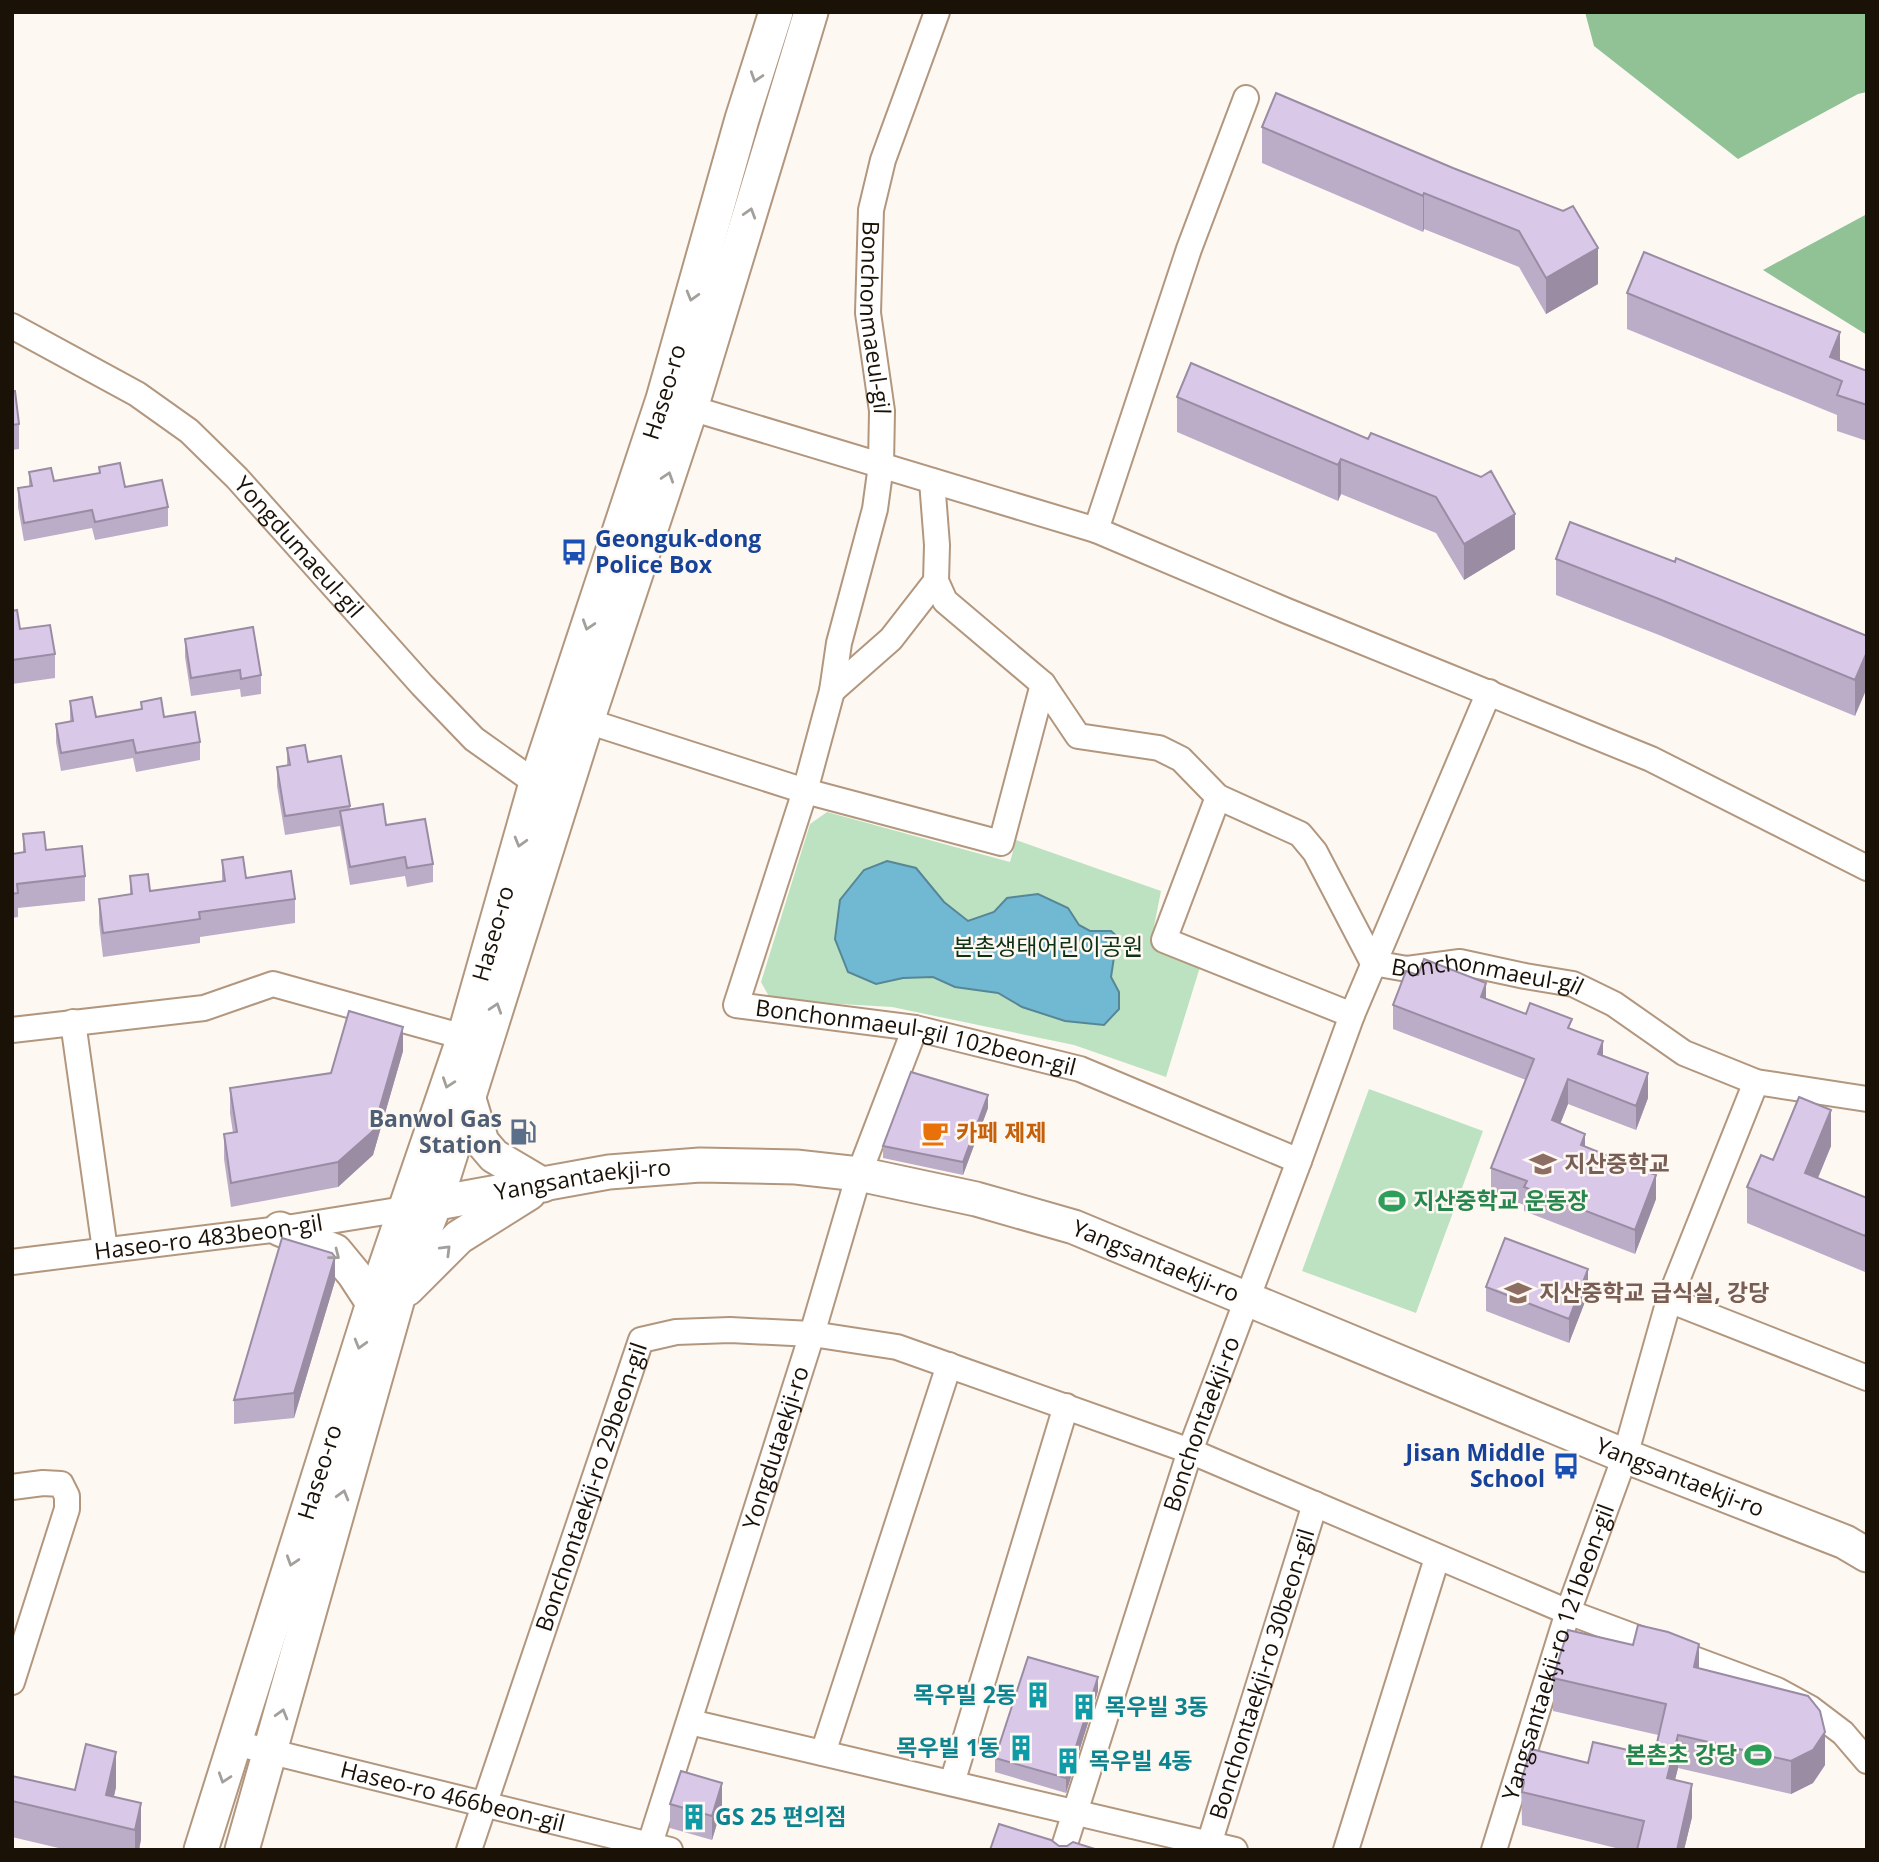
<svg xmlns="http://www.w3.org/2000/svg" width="1879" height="1862" viewBox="0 0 1879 1862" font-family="'Open Sans','Noto Sans KR',sans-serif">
<rect width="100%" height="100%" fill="#fef8f3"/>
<path fill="#bde2c1" d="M827 812 1010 862 1016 840 1161 891 1151 942 1200 967 1166 1077 1074 1045 892 1007 771 1000 761 982 810 824Z
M1369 1089 1483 1131 1416 1313 1302 1271Z"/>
<path fill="#90c296" d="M1585 12H1867V92L1858 94 1738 159 1594 46Z
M1867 214V335L1763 270Z"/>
<path fill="#71b9d3" stroke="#578796" stroke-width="2" d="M887 861 916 868 944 902 968 921 994 912 1007 898 1038 894 1068 908 1079 925 1090 931H1111L1120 939 1114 957 1111 977 1119 992V1009L1104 1025 1065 1021 1022 1007 998 993 955 987 933 977 903 978 876 984 848 972 835 939 840 900 864 870Z"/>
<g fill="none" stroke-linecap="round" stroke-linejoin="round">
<g stroke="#b2977e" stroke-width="28">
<g id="street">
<path id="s1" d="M937 12 883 160 871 210 868 313 882 411 881 465 875 509 839 643 832 691 805 791 736 1005 915 1028 1080 1069 1299 1161"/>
<path d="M1246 98 1189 249 1096 530 1287 611 1651 759 1867 868"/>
<path id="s2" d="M12 326 137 394 189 431 237 478 422 685 474 739 536 783 550 789"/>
<path d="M674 403 1096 530"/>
<path d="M932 481 937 545 936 581 945 601 1043 684 1078 736 1159 748 1181 759 1218 797 1300 834 1315 852 1373 963"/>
<path d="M832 691 891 639 936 581"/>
<path d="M587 721 805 791 1001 843 1043 684"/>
<path d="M1218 797 1164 940 1352 1015"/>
<path id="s3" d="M1373 963 1407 969 1460 962 1525 976 1573 984 1614 1004 1684 1053 1756 1082 1867 1099"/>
<path d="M73 1022 105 1250"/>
<path d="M12 1030 204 1008 273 984 464 1037"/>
<path id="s4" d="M12 1262 280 1229 404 1209"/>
<path d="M1669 1300 1756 1082"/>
<path d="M12 1487 43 1483 61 1484 67 1496V1509L12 1682"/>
<path d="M690 1722 1235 1850"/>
<path id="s5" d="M235 1743 670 1850"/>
<path d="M823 1753 949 1365"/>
<path d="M952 1783 1066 1406"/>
<path id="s6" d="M1209 1844 1315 1504"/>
<path id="s7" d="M469 1850 641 1340 676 1332 730 1330 812 1334 897 1347 1190 1451 1568 1612 1777 1690 1810 1708 1843 1733 1867 1761"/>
<path id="s8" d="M648 1850 812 1334 859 1174 915 1028"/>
<path id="s9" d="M1063 1850 1190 1451 1299 1161 1352 1015 1489 692"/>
<path d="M1346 1850 1437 1558"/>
<path id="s10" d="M1494 1850 1568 1612 1625 1456 1669 1300 1867 1378"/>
</g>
</g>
<g stroke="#b2977e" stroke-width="37">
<g id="secondary">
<path d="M468 1096 482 1142 494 1156 543 1185"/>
<path id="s11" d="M415 1207 609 1172 700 1165 796 1167 859 1174 976 1199 1074 1227 1625 1456 1845 1542 1867 1555"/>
<path d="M280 1229 335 1251 354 1274 373 1303"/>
<path d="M407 1289 459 1237 529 1193"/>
<path id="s12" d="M201 1850 373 1303 464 1037 536 783 663 399 742 119 776 12"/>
<path d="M242 1850 398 1298 435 1204 587 721 691 408 811 12"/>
</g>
</g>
<use href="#street" stroke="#fff" stroke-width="24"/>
<use href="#secondary" stroke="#fff" stroke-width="33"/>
</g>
<path fill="#bbacc8" d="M1262 127 1453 168 1598 284 1546 314 1519 267 1424 229 1423 232 1262 163Z
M1627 293 1840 361 1867 371V441L1837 431V415L1627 329Z
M12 391 19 424V449L12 450Z
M1177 397 1515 514V549L1464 580 1436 533 1341 494 1338 501 1177 432Z
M99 467 125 487 168 507V526L95 540 92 528 24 541 18 507V488L29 486V472L54 481 99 473Z
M1556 559 1675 562 1867 636 1855 716 1659 635 1556 595Z
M12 611 20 629 55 654V678L12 684Z
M185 639 261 675V694L241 697 240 689 191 696 185 657Z
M70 701 96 717 141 709V702L200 742V760L136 772 133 758 61 771 56 742V724L70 721Z
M287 748 308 762 350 806V809L386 825 433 864V882L407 887 405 876 350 885 340 826 285 835 277 786V767L287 766Z
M23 834 85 876V901L18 908V917L12 918V854L23 853Z
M222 860 246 878 295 899V923L200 937V943L103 957 99 923V899L130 894V876L150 891 222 881Z
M1486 999 1526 1014 1572 1030 1603 1056 1648 1098 1636 1130 1568 1104 1560 1124 1585 1147 1656 1199 1635 1254 1524 1211V1205L1491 1192V1168L1526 1080 1393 1029V1005Z
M403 1051 373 1155 338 1187 231 1207 224 1159V1134L233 1133 230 1113V1088L331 1073Z
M988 1108 963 1175 883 1158V1146Z
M1831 1146 1818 1178 1867 1198 1865 1272 1747 1223V1187L1773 1160Z
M335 1281 294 1418 234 1424V1400Z
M1486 1287 1588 1294 1569 1343 1486 1311Z
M1699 1668 1825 1765 1813 1783 1791 1794 1678 1768 1675 1780 1692 1817 1684 1850H1624L1522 1825 1521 1781 1588 1763 1654 1756 1658 1735 1553 1711V1678Z
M1098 1691 1066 1793 995 1772V1758Z
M12 1776 75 1790 116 1787 114 1796 141 1839 139 1850H67L12 1837Z
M670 1804 722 1807 712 1840 670 1828Z"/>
<path fill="#998ca3" d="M1424 193V229L1423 232V196Z
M1598 248V284L1546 314V278Z
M1840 332V367L1830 357Z
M1341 459V494L1338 501V465Z
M1515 514V549L1464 580V544Z
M1867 652V688L1855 716V680Z
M1486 983V1007L1481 997Z
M403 1027V1051L373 1155 338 1187V1162Z
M1603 1041V1066L1598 1054Z
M1648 1073V1098L1636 1130V1106Z
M1568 1079V1104L1552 1145V1120Z
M988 1095V1108L963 1175V1162Z
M1831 1110V1146L1805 1209V1173Z
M1585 1134V1158L1581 1145Z
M1656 1175V1199L1635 1254V1230Z
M1867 1232V1268L1865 1272V1236Z
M335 1257V1281L294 1418V1393Z
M1588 1269V1294L1569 1343V1319Z
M1699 1644V1677L1694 1667Z
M1098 1677V1691L1066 1793V1778Z
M1825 1732V1765L1813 1783 1791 1794V1761Z
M1678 1735V1768L1667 1811V1778Z
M116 1752V1787L108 1823 106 1795Z
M722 1783V1807L712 1840V1816Z
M1692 1784V1817L1684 1850H1677Z
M141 1803V1839L139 1850H135V1830Z"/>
<path fill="#dac8e9" stroke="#998ca3" stroke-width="2" d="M1276 93 1453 168 1563 211 1573 206 1598 248 1546 278 1519 231 1424 193 1423 196 1262 127Z
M1644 252 1840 332 1830 357 1867 371V405L1837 395 1842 381 1627 293Z
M1191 363 1368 439 1371 433 1481 477 1491 471 1515 514 1464 544 1436 497 1341 459 1338 465 1177 397Z
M12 391H15L19 424 12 425Z
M120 463 125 487 162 480 168 507 95 522 92 510 24 523 18 488 32 486 29 472 51 468 54 481 100 473 99 467Z
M1570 522 1675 562 1676 558 1867 636V652L1855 680 1659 599 1556 559Z
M17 610 20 629 50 625 55 654 12 660V611Z
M253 627 261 675 241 679 240 670 191 678 185 639Z
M92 697 96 717 142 709 141 702 161 698 164 717 195 712 200 742 136 753 133 740 61 753 56 724 73 721 70 701Z
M305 745 308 762 341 756 350 806 285 816 277 767 290 765 287 748Z
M383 804 386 825 425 819 433 864 407 868 405 857 350 867 340 811Z
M44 832 46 850 82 846 85 876 17 884 18 893 12 894V854L25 852 23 834Z
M243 857 246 878 291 871 295 899 199 912 200 919 103 933 99 899 132 894 130 876 148 874 150 891 225 881 222 860Z
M1424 959 1486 983 1481 997 1526 1014 1530 1003 1572 1019 1568 1028 1603 1041 1598 1054 1648 1073 1636 1106 1568 1079 1552 1120 1585 1134 1581 1145 1656 1175 1635 1230 1524 1187 1527 1181 1491 1168 1534 1059 1393 1005 1406 971 1418 975Z
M349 1011 403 1027 373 1131 338 1162 231 1183 224 1134 237 1132 230 1088 331 1073Z
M911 1072 988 1095 963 1162 883 1146Z
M1799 1097 1831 1110 1805 1173 1867 1198V1232L1865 1236 1747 1187 1761 1155 1773 1160Z
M282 1238 332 1253 335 1257 294 1393 234 1400Z
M1505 1238 1588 1269 1569 1319 1486 1287Z
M1638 1625 1668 1632 1699 1644 1694 1667 1808 1696 1820 1711 1825 1732 1813 1750 1791 1761 1678 1735 1667 1778 1692 1784 1677 1850H1637L1644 1821 1522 1792 1524 1782 1521 1781 1531 1749 1588 1763 1593 1742 1654 1756 1666 1704 1553 1678 1568 1630 1633 1645Z
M1028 1657 1098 1677 1066 1778 995 1758Z
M86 1744 116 1752 106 1795 141 1803 135 1830 12 1801V1776L75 1790Z
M681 1771 722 1783 712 1816 670 1804Z
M999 1824 1051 1840 1059 1846H1067L1073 1842 1098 1850H990Z"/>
<defs><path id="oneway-chevron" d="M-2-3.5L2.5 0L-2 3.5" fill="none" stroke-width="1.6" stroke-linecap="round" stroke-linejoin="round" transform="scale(1.75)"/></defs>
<g stroke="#a3a09c">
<use href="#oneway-chevron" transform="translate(756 77) rotate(108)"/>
<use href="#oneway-chevron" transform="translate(750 213) rotate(-73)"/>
<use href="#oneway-chevron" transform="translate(692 296) rotate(106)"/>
<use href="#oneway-chevron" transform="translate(668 477) rotate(-72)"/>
<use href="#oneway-chevron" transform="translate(588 625) rotate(108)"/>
<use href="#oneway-chevron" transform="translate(520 842) rotate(106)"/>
<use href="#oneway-chevron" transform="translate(496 1008) rotate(-72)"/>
<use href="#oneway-chevron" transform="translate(448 1083) rotate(109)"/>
<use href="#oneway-chevron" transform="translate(446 1250) rotate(-45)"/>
<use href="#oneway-chevron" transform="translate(335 1255) rotate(38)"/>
<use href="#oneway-chevron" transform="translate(360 1344) rotate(106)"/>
<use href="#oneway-chevron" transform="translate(343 1495) rotate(-74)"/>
<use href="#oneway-chevron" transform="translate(292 1561) rotate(108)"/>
<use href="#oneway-chevron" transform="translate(282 1714) rotate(-74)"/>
<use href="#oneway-chevron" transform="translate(224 1778) rotate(108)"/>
</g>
<defs>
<g id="bus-bare" transform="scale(2.1)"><path d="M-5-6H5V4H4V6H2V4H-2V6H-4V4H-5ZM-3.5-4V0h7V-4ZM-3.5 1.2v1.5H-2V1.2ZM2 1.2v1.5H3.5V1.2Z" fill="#1a4fb4" stroke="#fef8f3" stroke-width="2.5" paint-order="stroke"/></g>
<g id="fuel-bare" transform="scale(2.1)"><path d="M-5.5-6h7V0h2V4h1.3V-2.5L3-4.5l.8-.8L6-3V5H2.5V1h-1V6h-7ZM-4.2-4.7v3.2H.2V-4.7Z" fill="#5c6f8a" stroke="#fef8f3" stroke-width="2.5" paint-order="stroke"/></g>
<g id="cafe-bare" transform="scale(2.1)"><path d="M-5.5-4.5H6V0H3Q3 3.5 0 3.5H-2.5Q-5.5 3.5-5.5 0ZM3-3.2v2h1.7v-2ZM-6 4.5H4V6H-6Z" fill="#e8710a" stroke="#fef8f3" stroke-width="2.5" paint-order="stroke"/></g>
<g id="school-bare" transform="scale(2.1)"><path d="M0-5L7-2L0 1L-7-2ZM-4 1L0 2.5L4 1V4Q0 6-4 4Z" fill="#8d6e63" stroke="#fef8f3" stroke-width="2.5" paint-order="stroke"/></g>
<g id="stadium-bare" transform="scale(2.1)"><path d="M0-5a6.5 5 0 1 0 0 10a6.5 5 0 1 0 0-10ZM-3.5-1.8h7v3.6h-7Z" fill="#2e9e5b" stroke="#fef8f3" stroke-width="2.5" paint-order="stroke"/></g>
<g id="building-bare" transform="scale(2.1)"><path d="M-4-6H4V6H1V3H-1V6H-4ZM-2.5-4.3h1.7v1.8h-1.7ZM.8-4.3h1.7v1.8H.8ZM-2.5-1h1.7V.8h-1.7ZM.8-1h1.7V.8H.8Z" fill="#0f9aa8" stroke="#fef8f3" stroke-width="2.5" paint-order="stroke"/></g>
</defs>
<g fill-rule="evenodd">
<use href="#bus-bare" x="574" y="552"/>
<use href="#fuel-bare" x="523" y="1132"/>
<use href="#cafe-bare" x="935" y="1133"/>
<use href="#school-bare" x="1543" y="1164"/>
<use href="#stadium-bare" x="1392" y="1201"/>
<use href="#school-bare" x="1518" y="1293"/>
<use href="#bus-bare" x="1566" y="1466"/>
<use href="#building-bare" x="1038" y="1695"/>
<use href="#building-bare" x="1084" y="1707"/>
<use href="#building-bare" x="1021" y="1748"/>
<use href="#stadium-bare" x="1758" y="1755"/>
<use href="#building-bare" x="1068" y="1761"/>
<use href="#building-bare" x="694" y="1817"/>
</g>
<g text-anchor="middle" stroke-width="5" stroke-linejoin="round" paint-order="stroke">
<g font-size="23" fill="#1a1107" stroke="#fef8f3">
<text dy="8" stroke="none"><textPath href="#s1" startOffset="317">Bonchonmaeul-gil</textPath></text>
<text dy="8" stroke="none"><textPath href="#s12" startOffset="1530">Haseo-ro</textPath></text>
<text dy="8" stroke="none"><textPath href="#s2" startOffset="366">Yongdumaeul-gil</textPath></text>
<text dy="8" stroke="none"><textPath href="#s12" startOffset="962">Haseo-ro</textPath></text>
<text dy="8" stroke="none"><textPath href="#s3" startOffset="116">Bonchonmaeul-gil</textPath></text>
<text dy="8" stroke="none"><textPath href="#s1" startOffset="1208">Bonchonmaeul-gil 102beon-gil</textPath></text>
<text dy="8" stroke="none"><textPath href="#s11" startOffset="170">Yangsantaekji-ro</textPath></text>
<text dy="8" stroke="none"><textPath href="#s4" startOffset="198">Haseo-ro 483beon-gil</textPath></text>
<text dy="8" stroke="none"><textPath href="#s11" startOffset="758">Yangsantaekji-ro</textPath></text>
<text dy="8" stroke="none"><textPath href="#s9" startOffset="448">Bonchontaekji-ro</textPath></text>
<text dy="8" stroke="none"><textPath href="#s8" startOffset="422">Yongdutaekji-ro</textPath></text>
<text dy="8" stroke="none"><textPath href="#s12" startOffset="396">Haseo-ro</textPath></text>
<text dy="8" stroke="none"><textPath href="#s11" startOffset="1325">Yangsantaekji-ro</textPath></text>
<text dy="8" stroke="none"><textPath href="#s7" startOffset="383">Bonchontaekji-ro 29beon-gil</textPath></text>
<text dy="8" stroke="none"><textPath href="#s10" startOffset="208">Yangsantaekji-ro 121beon-gil</textPath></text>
<text dy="8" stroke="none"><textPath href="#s6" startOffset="178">Bonchontaekji-ro 30beon-gil</textPath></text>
<text dy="8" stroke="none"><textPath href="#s5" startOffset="224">Haseo-ro 466beon-gil</textPath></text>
</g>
<g font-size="23" font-weight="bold" fill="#164399" stroke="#fef8f3" text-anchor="start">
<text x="595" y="547">Geonguk-dong<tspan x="595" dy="26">Police Box</tspan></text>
<text x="1545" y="1461" text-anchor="end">Jisan Middle<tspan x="1545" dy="26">School</tspan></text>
</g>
<g font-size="23" fill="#0d3215" stroke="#fef8f3">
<text x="1048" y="955">본촌생태어린이공원</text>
</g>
<g font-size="23" font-weight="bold" fill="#4e5e75" stroke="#fef8f3" text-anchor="end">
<text x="502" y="1127">Banwol Gas<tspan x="502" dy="26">Station</tspan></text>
</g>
<g font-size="23" font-weight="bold" fill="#c56008" stroke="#fef8f3" text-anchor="start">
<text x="956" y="1141">카페 제제</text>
</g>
<g font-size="23" font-weight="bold" fill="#785e54" stroke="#fef8f3" text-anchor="start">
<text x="1564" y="1172">지산중학교</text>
<text x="1539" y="1301">지산중학교 급식실, 강당</text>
</g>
<g font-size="23" font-weight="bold" fill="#27864d" stroke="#fef8f3" text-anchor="start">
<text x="1413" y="1209">지산중학교 운동장</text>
<text x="1737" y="1763" text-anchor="end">본촌초 강당</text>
</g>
<g font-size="23" font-weight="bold" fill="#0d838f" stroke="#fef8f3" text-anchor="start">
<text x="1017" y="1703" text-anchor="end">목우빌 2동</text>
<text x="1105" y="1715">목우빌 3동</text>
<text x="1000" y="1756" text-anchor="end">목우빌 1동</text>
<text x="1089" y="1769">목우빌 4동</text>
<text x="715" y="1825">GS 25 편의점</text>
</g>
</g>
<rect width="1879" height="1862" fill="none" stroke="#1a1107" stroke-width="28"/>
</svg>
